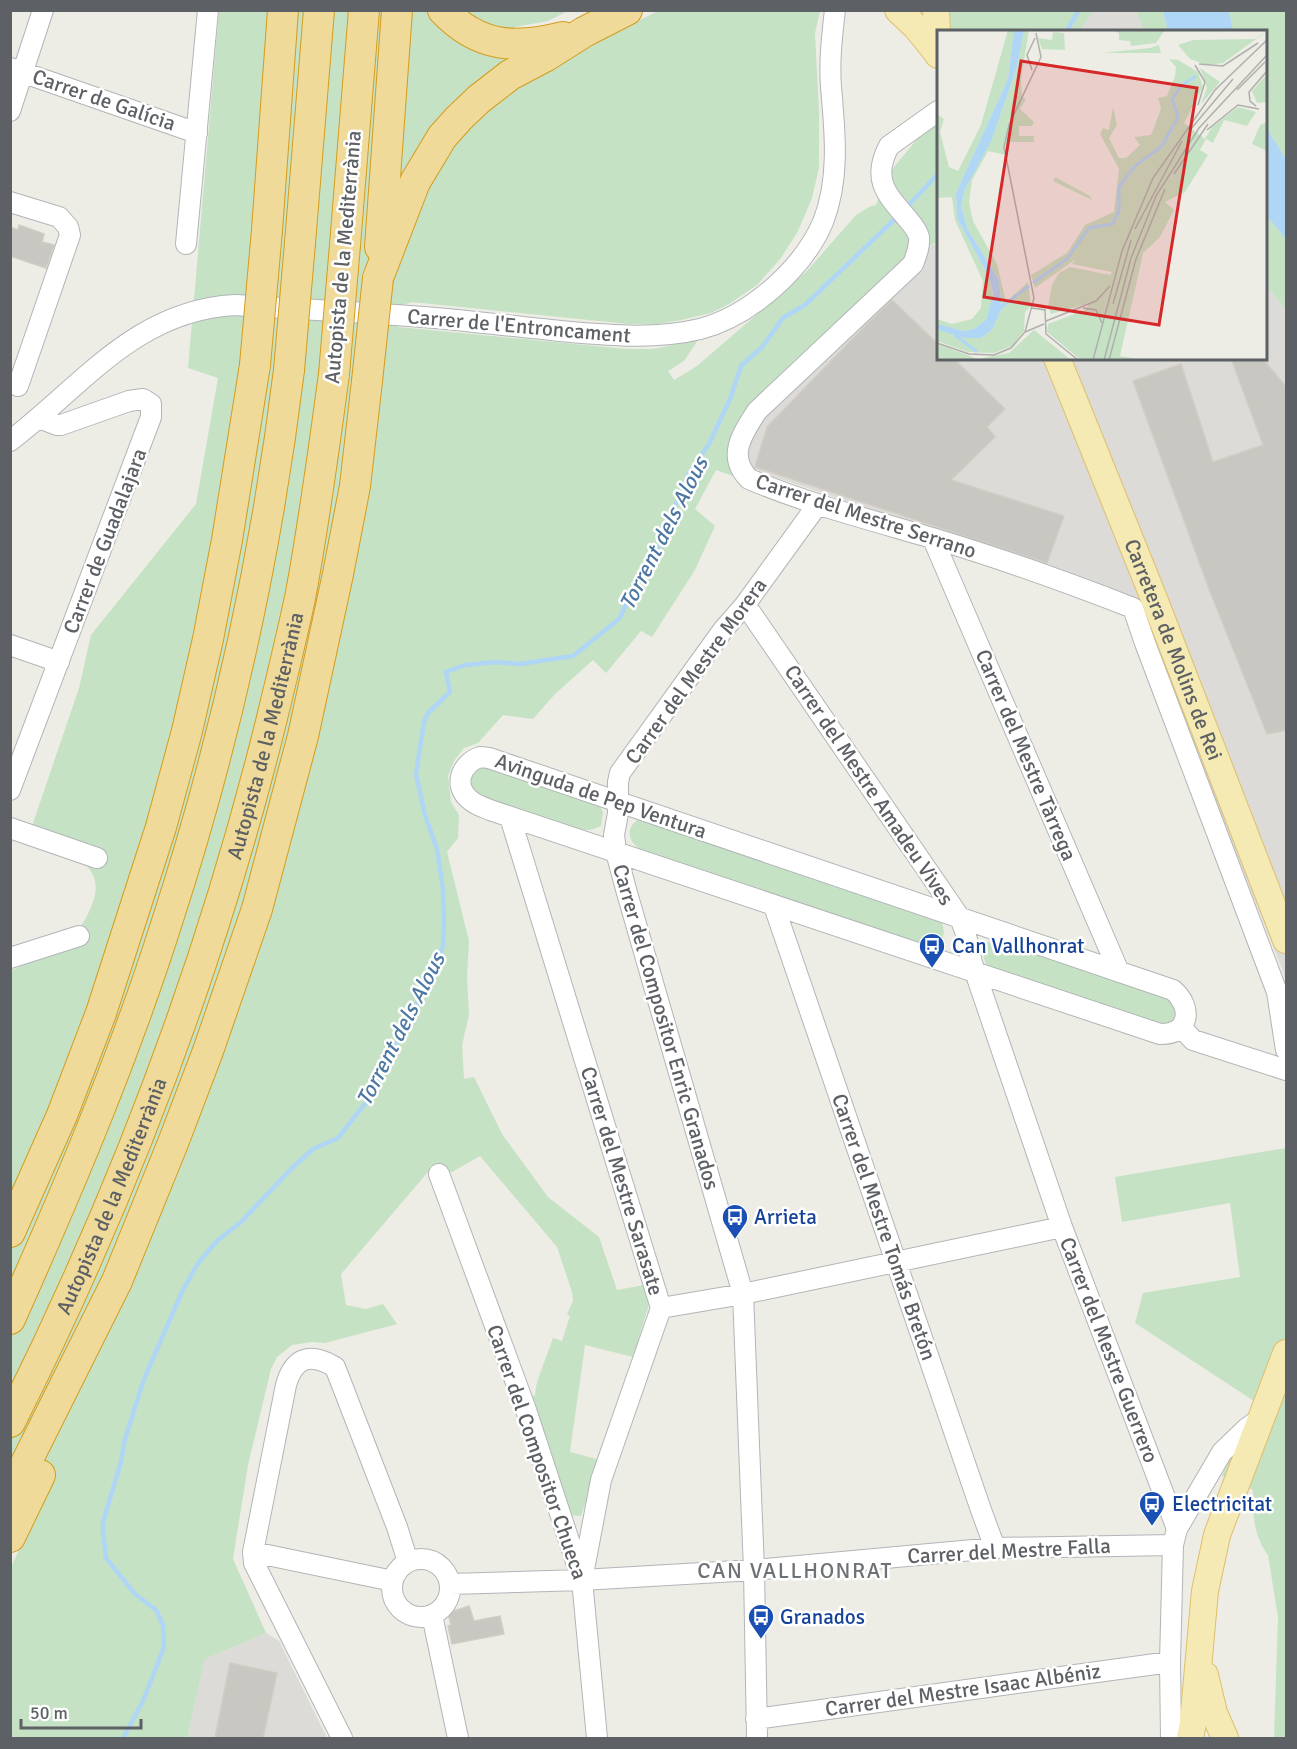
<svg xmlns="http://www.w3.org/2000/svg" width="1297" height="1749" viewBox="0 0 1297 1749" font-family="Signika,sans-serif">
<rect width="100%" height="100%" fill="#edece5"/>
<path fill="#dcdbd7" d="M1093 10 1136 11 1144 31 1079 32Z
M938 243V358H1266V285L1286 310V985L1284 974 1159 660 1134 603 1052 570 733 463 737 432 909 255Z
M266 1633 279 1641 327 1738H187L205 1659Z"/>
<path fill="#c5e2c5" d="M219 11H568L548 21 515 27 521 80 658 11H820L815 33 819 113V168L812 198 798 231 781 258 757 285 729 304 711 313 681 320 657 324H628L412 302 399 306 398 327 626 349H653L698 340 684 361 668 371 674 380 697 366 806 272 856 215 869 207 876 205 890 172 922 133 935 126 938 127V242L909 255 758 403 736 477 716 470 695 509 715 526 695 570 652 637 641 631 606 673 593 660 555 694 533 719 503 715 478 743 464 748 454 761 448 776 451 802 459 815 458 838 447 852 469 941 467 976 469 1015 462 1045 464 1079 474 1077 502 1134 548 1197 599 1237 617 1290 644 1285 649 1301 648 1308 633 1357 585 1345 570 1452 600 1460 581 1516 567 1515 530 1398 535 1395 537 1382 553 1338 562 1341 570 1316 567 1314 573 1301 572 1292 557 1247 480 1156 452 1172 439 1174 433 1166 341 1274 346 1305 366 1309 383 1304 397 1324 325 1343 312 1342 292 1345 277 1357 271 1369 248 1465 233 1559 266 1633 205 1659 187 1738H11V1567L50 1484 11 1464 10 971C49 953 80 943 94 899 98 887 95 874 86 865 71 851 45 848 27 841L79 688 91 635 196 504 218 378 188 368Z
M947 11H1093L1079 32 951 31Z
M1136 11H1163L1168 31H1144Z
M1229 11H1286V159L1266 127V32L1233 31Z
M1266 215 1286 239V310L1266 285Z
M485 766 597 802 603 812 601 826C593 830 587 831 578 829L477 796 470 787 469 778 478 768Z
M642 818 941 921C949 938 939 948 922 945L648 852C643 850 638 849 635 845 625 835 630 822 642 818Z
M999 939 1176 1000V1020L1161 1028 993 969 986 965C981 950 981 941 999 939Z
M1286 1148V1738H1274L1278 1617 1268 1555C1254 1537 1252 1512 1253 1490L1222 1476 1254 1401 1135 1323 1143 1293 1240 1277 1230 1203 1122 1222 1115 1177Z"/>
<path fill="#afd6f4" d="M1163 11H1229L1233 31H1168Z
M1266 127 1286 159V239L1266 215Z"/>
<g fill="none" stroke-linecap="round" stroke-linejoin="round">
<path stroke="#afd6f4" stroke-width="4.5" d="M1066 32 1079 10
M905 209 938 174
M123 1738 143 1701 164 1647 163 1625 156 1610 135 1594 106 1558 103 1532V1522L121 1462 125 1439 144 1379 182 1292 198 1263 218 1240 241 1222 291 1169 313 1149 338 1138 368 1100 393 1052 406 1022 429 983 443 946 444 920 443 890 437 849 425 815 416 774 424 722 428 713 450 692 446 672 465 665 477 664 495 662 520 664 573 656 619 619 638 580 658 547 688 475 709 444 730 399 741 366 763 346 783 318 805 305 899 215"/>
</g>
<path fill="#c9c7c2" stroke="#d1cdc4" stroke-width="1.5" d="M19 225 44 234 42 242 54 245 46 268 10 256V227L18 230Z
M892 300 939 345V358H953L1005 409 987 427 995 437 951 480 1064 516 1047 563 755 467 767 427 864 327Z
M1231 358H1262L1287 388V730L1267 734 1209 589 1133 381 1181 364 1213 462 1263 445Z
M469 1606 474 1621 500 1616 504 1634 452 1644 448 1626 451 1625 448 1613Z
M230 1663 277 1673 263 1738H215Z"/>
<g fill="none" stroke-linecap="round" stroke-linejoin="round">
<g stroke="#b2b5b8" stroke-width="22">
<path id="minor" d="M10 68 197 133
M10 111 43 10
M938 111 889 146C872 178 885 193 906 217 911 223 917 229 919 237 920 247 916 256 913 264L757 411C743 433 726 456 749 479 810 505 875 521 939 540 1005 560 1069 583 1133 608L1145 643 1277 992 1286 1050
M10 202 59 217 68 227 70 235 18 386
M186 244 208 10
M10 441C82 386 136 310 235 305 309 310 383 313 457 320 491 324 526 327 560 331 607 335 654 340 700 329 750 316 803 269 823 222 840 179 835 132 831 87 829 61 832 36 835 10
M933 539 1119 972
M744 606 751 613 960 918 965 931 972 963 1062 1227 1177 1529 1173 1545 1170 1662 1171 1738
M10 645 59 662
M480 757 489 758 1173 990C1193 1007 1190 1035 1160 1034L490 810C483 807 475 805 469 799 453 785 461 764 480 757Z
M10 790 151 417V404L143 399 129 401 61 425H57L39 418
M510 817 661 1308 601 1480 582 1580
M10 828 97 858
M774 906 981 1510 995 1548
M10 958 79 936
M1182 1028 1193 1040 1286 1070
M439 1174 525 1407 582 1580 597 1738
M661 1308 743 1294 1062 1227
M1177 1529 1222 1452 1247 1428 1263 1417
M253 1552 393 1581
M392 1588a29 29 0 1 1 58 0a29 29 0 1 1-58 0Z
M450 1584 582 1580 754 1570 995 1548 1173 1545
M432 1615 458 1738
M756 1719 1170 1662
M342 1738 254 1563 253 1552 286 1385C294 1357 310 1352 335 1367L397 1527 408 1562
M757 1738 754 1570 743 1294 627 893 616 852 614 835 618 813V782L620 773 723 630 744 606 818 504"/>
</g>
<g stroke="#dfbf6d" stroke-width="28">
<g id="major">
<path d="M898 10 916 27 937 53"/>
<path d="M936 10 938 55"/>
<path id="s1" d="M1057 358 1153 596 1286 940"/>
<path d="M1205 1675 1214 1713 1225 1738"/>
<path d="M1190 1738 1193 1723 1205 1591 1217 1535 1286 1353"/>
</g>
</g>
<g stroke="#d59c1d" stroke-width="32">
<g id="highway">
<path d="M443 10C479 48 515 49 563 37"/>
<path d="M267 230 283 10"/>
<path d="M300 243 319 10"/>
<path d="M345 245 364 10"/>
<path d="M380 247 397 10"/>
<path d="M378 278 415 182 442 137 459 118 479 99 510 75 546 56 584 32 627 10"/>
<path d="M10 1232 62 1115 101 1013 161 827 187 731 208 639 227 540 255 365"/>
<path d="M10 1319C68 1189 123 1060 166 925 225 744 266 558 289 370"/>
<path id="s2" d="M10 1422C122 1199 211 965 271 722 281 681 291 640 300 598 314 524 324 449 334 374"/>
<path d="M10 1495 117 1281 173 1143 208 1051 257 909 303 736 338 574 355 486 367 381"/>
<path d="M10 1537 40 1475"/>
</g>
</g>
<use href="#minor" stroke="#fff" stroke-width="20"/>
<use href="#major" stroke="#f5eab3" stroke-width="26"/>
<use href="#highway" stroke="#efda9a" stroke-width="30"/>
<g stroke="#d59c1d" stroke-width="32" stroke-linecap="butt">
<path id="highway-bridge" d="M255 365 267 230
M289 370 300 243
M334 374 345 245
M367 381 378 278"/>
</g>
<use href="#highway-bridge" stroke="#efda9a" stroke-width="30"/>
</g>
<defs>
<g id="bus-pin" transform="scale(1.35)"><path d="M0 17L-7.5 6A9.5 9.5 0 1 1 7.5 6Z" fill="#1a4fb4" stroke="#fff"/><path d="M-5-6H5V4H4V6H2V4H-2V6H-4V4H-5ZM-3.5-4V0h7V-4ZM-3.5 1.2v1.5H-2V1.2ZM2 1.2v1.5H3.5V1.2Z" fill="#fff"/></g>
</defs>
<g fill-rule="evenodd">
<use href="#bus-pin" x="932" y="946"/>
<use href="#bus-pin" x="735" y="1217"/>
<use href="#bus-pin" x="1152" y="1504"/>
<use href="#bus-pin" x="761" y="1617"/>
</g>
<g text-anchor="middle" stroke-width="5" stroke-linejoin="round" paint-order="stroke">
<g font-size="21" fill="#5d6064" stroke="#fff">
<text transform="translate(104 100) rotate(19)" y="7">Carrer de Galícia</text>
<text transform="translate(343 257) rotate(-85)" y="7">Autopista de la Mediterrània</text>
<text transform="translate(519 326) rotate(5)" y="7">Carrer de l'Entroncament</text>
<text transform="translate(866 516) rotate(18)" y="7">Carrer del Mestre Serrano</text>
<text transform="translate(105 541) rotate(-69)" y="7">Carrer de Guadalajara</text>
<text dy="7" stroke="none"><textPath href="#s1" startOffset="314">Carretera de Molins de Rei</textPath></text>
<text transform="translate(696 671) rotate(-54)" y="7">Carrer del Mestre Morera</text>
<text dy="7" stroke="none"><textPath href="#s2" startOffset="734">Autopista de la Mediterrània</textPath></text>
<text transform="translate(1026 755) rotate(67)" y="7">Carrer del Mestre Tàrrega</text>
<text transform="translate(869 785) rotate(56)" y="7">Carrer del Mestre Amadeu Vives</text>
<text transform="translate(601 796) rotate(19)" y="7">Avinguda de Pep Ventura</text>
<text transform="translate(666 1027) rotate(74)" y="7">Carrer del Compositor Enric Granados</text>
<text transform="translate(622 1181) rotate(73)" y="7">Carrer del Mestre Sarasate</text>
<text dy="7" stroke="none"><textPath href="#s2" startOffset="248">Autopista de la Mediterrània</textPath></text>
<text transform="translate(884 1227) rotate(71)" y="7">Carrer del Mestre Tomás Bretón</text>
<text transform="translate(1109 1350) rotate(69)" y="7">Carrer del Mestre Guerrero</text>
<text transform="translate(537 1452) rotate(71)" y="7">Carrer del Compositor Chueca</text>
<text transform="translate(1009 1551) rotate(-3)" y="7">Carrer del Mestre Falla</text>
<text transform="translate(963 1690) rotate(-8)" y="7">Carrer del Mestre Isaac Albéniz</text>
</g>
<g font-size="21" fill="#164399" stroke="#fff" text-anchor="start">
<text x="952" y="953">Can Vallhonrat</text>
<text x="754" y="1224">Arrieta</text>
<text x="1172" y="1511">Electricitat</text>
<text x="780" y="1624">Granados</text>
</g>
<g font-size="22" font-style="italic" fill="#4e78a4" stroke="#fff">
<text transform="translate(663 533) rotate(-63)" y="8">Torrent dels Alous</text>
<text transform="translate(400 1029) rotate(-63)" y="8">Torrent dels Alous</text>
</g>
<g font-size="22" letter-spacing="1.5" fill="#6e7276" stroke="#fff">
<text x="795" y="1578">CAN VALLHONRAT</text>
</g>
</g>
<g transform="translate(937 30)">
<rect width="330" height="330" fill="#edece5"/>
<path d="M71 0H77L71 49 19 163 20 188 53 249 56 267 49 290 37 299 26 301 2 296 0 289 15 294 35 289 44 278 46 251 18 190 15 167 1 168 0 84 7 89 3 102 12 137 21 141 44 95ZM87 0H92L84 49 85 67 89 69 83 79 97 92 95 96H82V106H97V112H70L69 125 51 121 35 150 32 172 36 191 60 234 69 272 91 252 94 276 88 282 87 301 75 316 57 323 31 322 0 311V299L44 308 55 300 65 278 62 250 31 200 24 176 28 159 58 100 80 37ZM175 0H228L219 13 194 16 193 11 182 10V3ZM330 1 286 33 270 35 253 29 241 15 256 10 318 9ZM116 2 127 3 128 20 105 19 101 8 115 10ZM222 15 224 23H165L213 18ZM232 29 241 30 261 42 266 57 247 93 268 109 275 97 301 77 319 82 310 96 287 90 276 113 269 109 263 120 271 125 248 162 228 172 237 180 223 207 206 223 183 326 206 330H144L110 302 111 294 148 280 153 273 114 284 111 277 115 255 122 243 133 237 173 245 175 242 135 234 139 229 98 258 94 245 130 223 148 195 177 182 182 139 163 104 166 98 172 100 176 77 180 95 172 108 182 128H189L203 115 197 107 214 105 224 79 221 68 230 66 238 46 239 37ZM263 38 283 52 264 74 270 58ZM330 44V72L320 73 315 61ZM330 92V121L315 114 323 95ZM118 147 153 166 155 170 116 151ZM97 300 134 330H0V314L41 329 72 323Z" fill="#c5e2c5"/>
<path d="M77 0H87L80 37 55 109 28 159 24 176 31 200 62 250 65 278 55 300 44 308H28L2 300 0 294 26 301 37 299 49 290 56 264 53 249 20 188 19 163 71 49Z" fill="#afd6f4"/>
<path fill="none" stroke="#afd6f4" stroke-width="3" d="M96 253 130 229 152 198 176 194 182 181V157L198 136 225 116 241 87 235 69 245 55 259 46M63 278 92 256M18 305 40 322"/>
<path fill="none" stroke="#afb0ad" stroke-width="1.5" d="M262 34 286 36 321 13M258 35 268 52 261 75M95 40 90 25 98 8M300 60 328 32M319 76 313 71 312 62 330 41M253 100 296 49M270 100 301 75 322 79M237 144 271 94M198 199 245 111M176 274 194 210M95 278 108 280 109 304 141 330M146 278 159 280 165 293M109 291 159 271 173 256M88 302 107 294M0 313 32 324 57 325 74 318 88 302 97 268 67 117 72 95 104 27 99 3M156 330 185 221 216 148 278 60 330 10M167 330 194 228 219 166 262 98 330 25M172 330 199 229 228 159"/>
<path fill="#d62828" fill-opacity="0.15" stroke="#d62828" stroke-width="3" d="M84 31 260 58 222 295 47 267Z"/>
<rect width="330" height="330" fill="none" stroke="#5d6064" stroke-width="3"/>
</g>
<rect width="1297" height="1749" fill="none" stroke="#5d6064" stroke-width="24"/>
<path d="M21 1719v9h120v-9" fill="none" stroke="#5d6064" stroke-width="3"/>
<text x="30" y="1719" font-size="18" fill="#5d6064" stroke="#ffffff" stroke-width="4.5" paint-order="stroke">50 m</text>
</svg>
